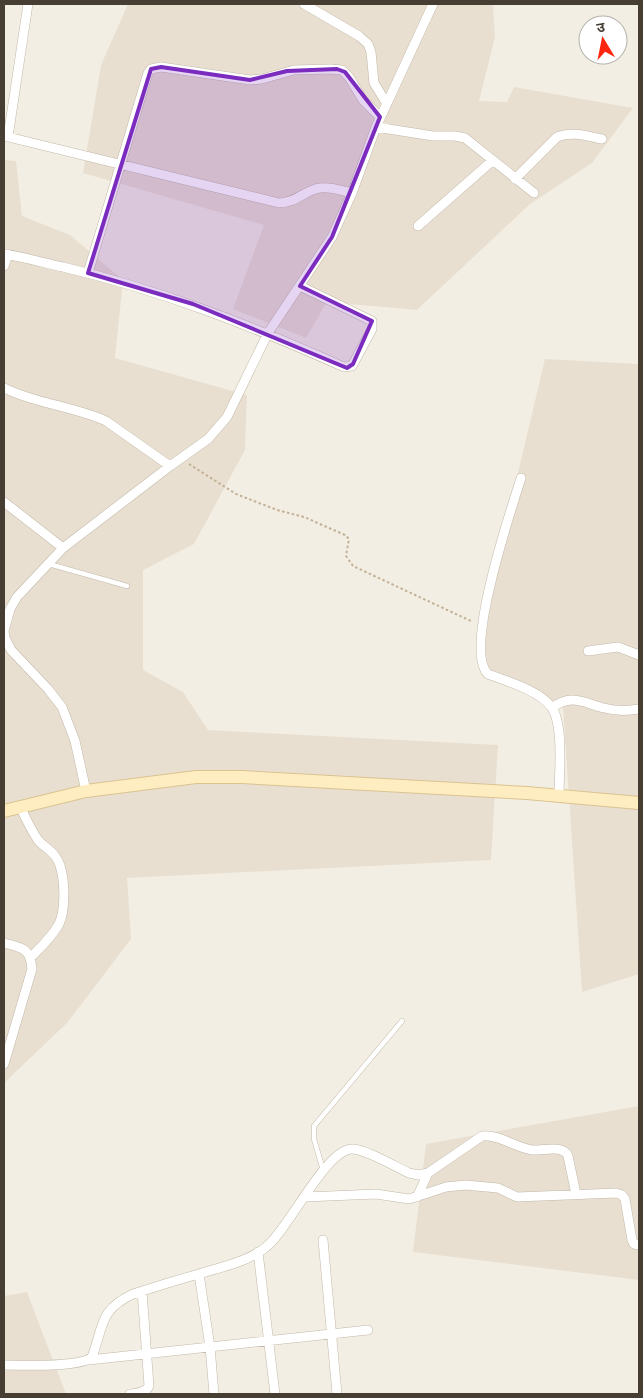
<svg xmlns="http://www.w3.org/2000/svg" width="643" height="1398" viewBox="0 0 643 1398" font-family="'PT Sans Narrow','Noto Sans Devanagari',sans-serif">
<rect width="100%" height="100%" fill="#f3eee3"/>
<path fill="#e8dfd1" d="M128 4H493L495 37 479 101 507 102 514 87 633 108 592 163 529 205 417 310 327 302 306 338 233 309 264 225 83 173 101 65Z
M4 160 16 161 22 216 70 235 123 280 115 358 247 395 245 450 194 544 143 570V670L183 692 208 730 498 745 491 860 127 878 131 939 67 1023 4 1083Z
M545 359 639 364V974L582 992 563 707 481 675 479 637Z
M639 1106V1280L413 1252 426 1144Z
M27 1292 66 1394H4V1296Z"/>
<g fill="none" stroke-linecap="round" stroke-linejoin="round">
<g stroke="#c2b8a8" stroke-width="5.5">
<path id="lane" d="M49 564 127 586
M323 1170 314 1139V1126L402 1021"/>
</g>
<g stroke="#c2b8a8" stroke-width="10">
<path id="street" d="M304 4 359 36 368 44 371 52 374 83 387 104
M376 127 433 136H455L465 138 534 193
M4 136 279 203C296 203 305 190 320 188 331 186 342 191 352 193
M8 137 28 4
M515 179 557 137C572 131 587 136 602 139
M418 226 492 161
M4 254C24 257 44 263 63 267 161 290 252 326 344 367L352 366 372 329V321L300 286
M4 266 8 254
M88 273 148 73 151 69 161 67 250 80 262 79 294 70 330 69 342 70 349 77 363 100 380 117
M4 388C36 404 73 406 106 421L170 466
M521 478C511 510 463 651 488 674 506 681 541 691 552 708 564 726 559 774 559 796
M4 502 63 548
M588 651 618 647 639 655
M552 708C571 693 584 703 604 708 616 711 628 711 639 709
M86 791 75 741 62 707 48 689 11 650 5 638 4 631 10 609 17 597 63 548 170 466 208 439 227 417 268 333 332 237 352 193 376 127 433 4
M20 806C25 817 31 830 38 840 43 846 51 850 55 856 66 870 66 909 59 924 52 937 41 947 31 957
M4 943C22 948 30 947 32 969L4 1064
M305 1197 376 1194 409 1199 446 1187 465 1185 498 1188 517 1197 616 1193 622 1195 625 1199 632 1240 634 1244 639 1245
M417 1197 428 1173
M323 1240 337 1394
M258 1252 275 1394
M199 1274 210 1347 214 1394
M89 1360 368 1330
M4 1365C21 1365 80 1368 92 1357 104 1325 99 1310 133 1294 155 1287 177 1280 199 1274 221 1267 248 1262 266 1247 289 1229 327 1147 353 1149 367 1150 394 1166 409 1173L418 1175 428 1173 482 1136C499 1134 516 1148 532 1150 543 1151 563 1144 568 1156L576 1194
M130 1394C137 1393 146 1393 149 1386L142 1291"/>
</g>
<g stroke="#dbc390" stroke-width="14">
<path id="secondary" d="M4 811 86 791 196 777H242L527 793 639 803"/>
</g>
<path stroke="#c3b095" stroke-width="2" stroke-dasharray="2.5 2.5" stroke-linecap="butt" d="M189 464 236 494 277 510 304 517 345 535 349 539 346 556 353 566 473 622"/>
<use href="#lane" stroke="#fff" stroke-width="4.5"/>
<use href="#street" stroke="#fff" stroke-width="9"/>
<use href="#secondary" stroke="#ffedc2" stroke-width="12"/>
</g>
<path fill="#7b2cbf" fill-opacity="0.2" stroke="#7b2cbf" stroke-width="4" stroke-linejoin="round" d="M161 67 250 80 287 71 337 69 345 72 380 117 332 237 300 286 372 321 353 364 347 368 193 304 88 273 151 69Z"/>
<rect width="643" height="1398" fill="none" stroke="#463d33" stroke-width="10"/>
<g transform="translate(603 40) rotate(350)"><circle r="24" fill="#ffffff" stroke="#b5b1ad"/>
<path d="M0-4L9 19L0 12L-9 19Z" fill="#ff260f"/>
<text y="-8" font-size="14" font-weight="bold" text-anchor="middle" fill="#463d33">उ</text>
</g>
</svg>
